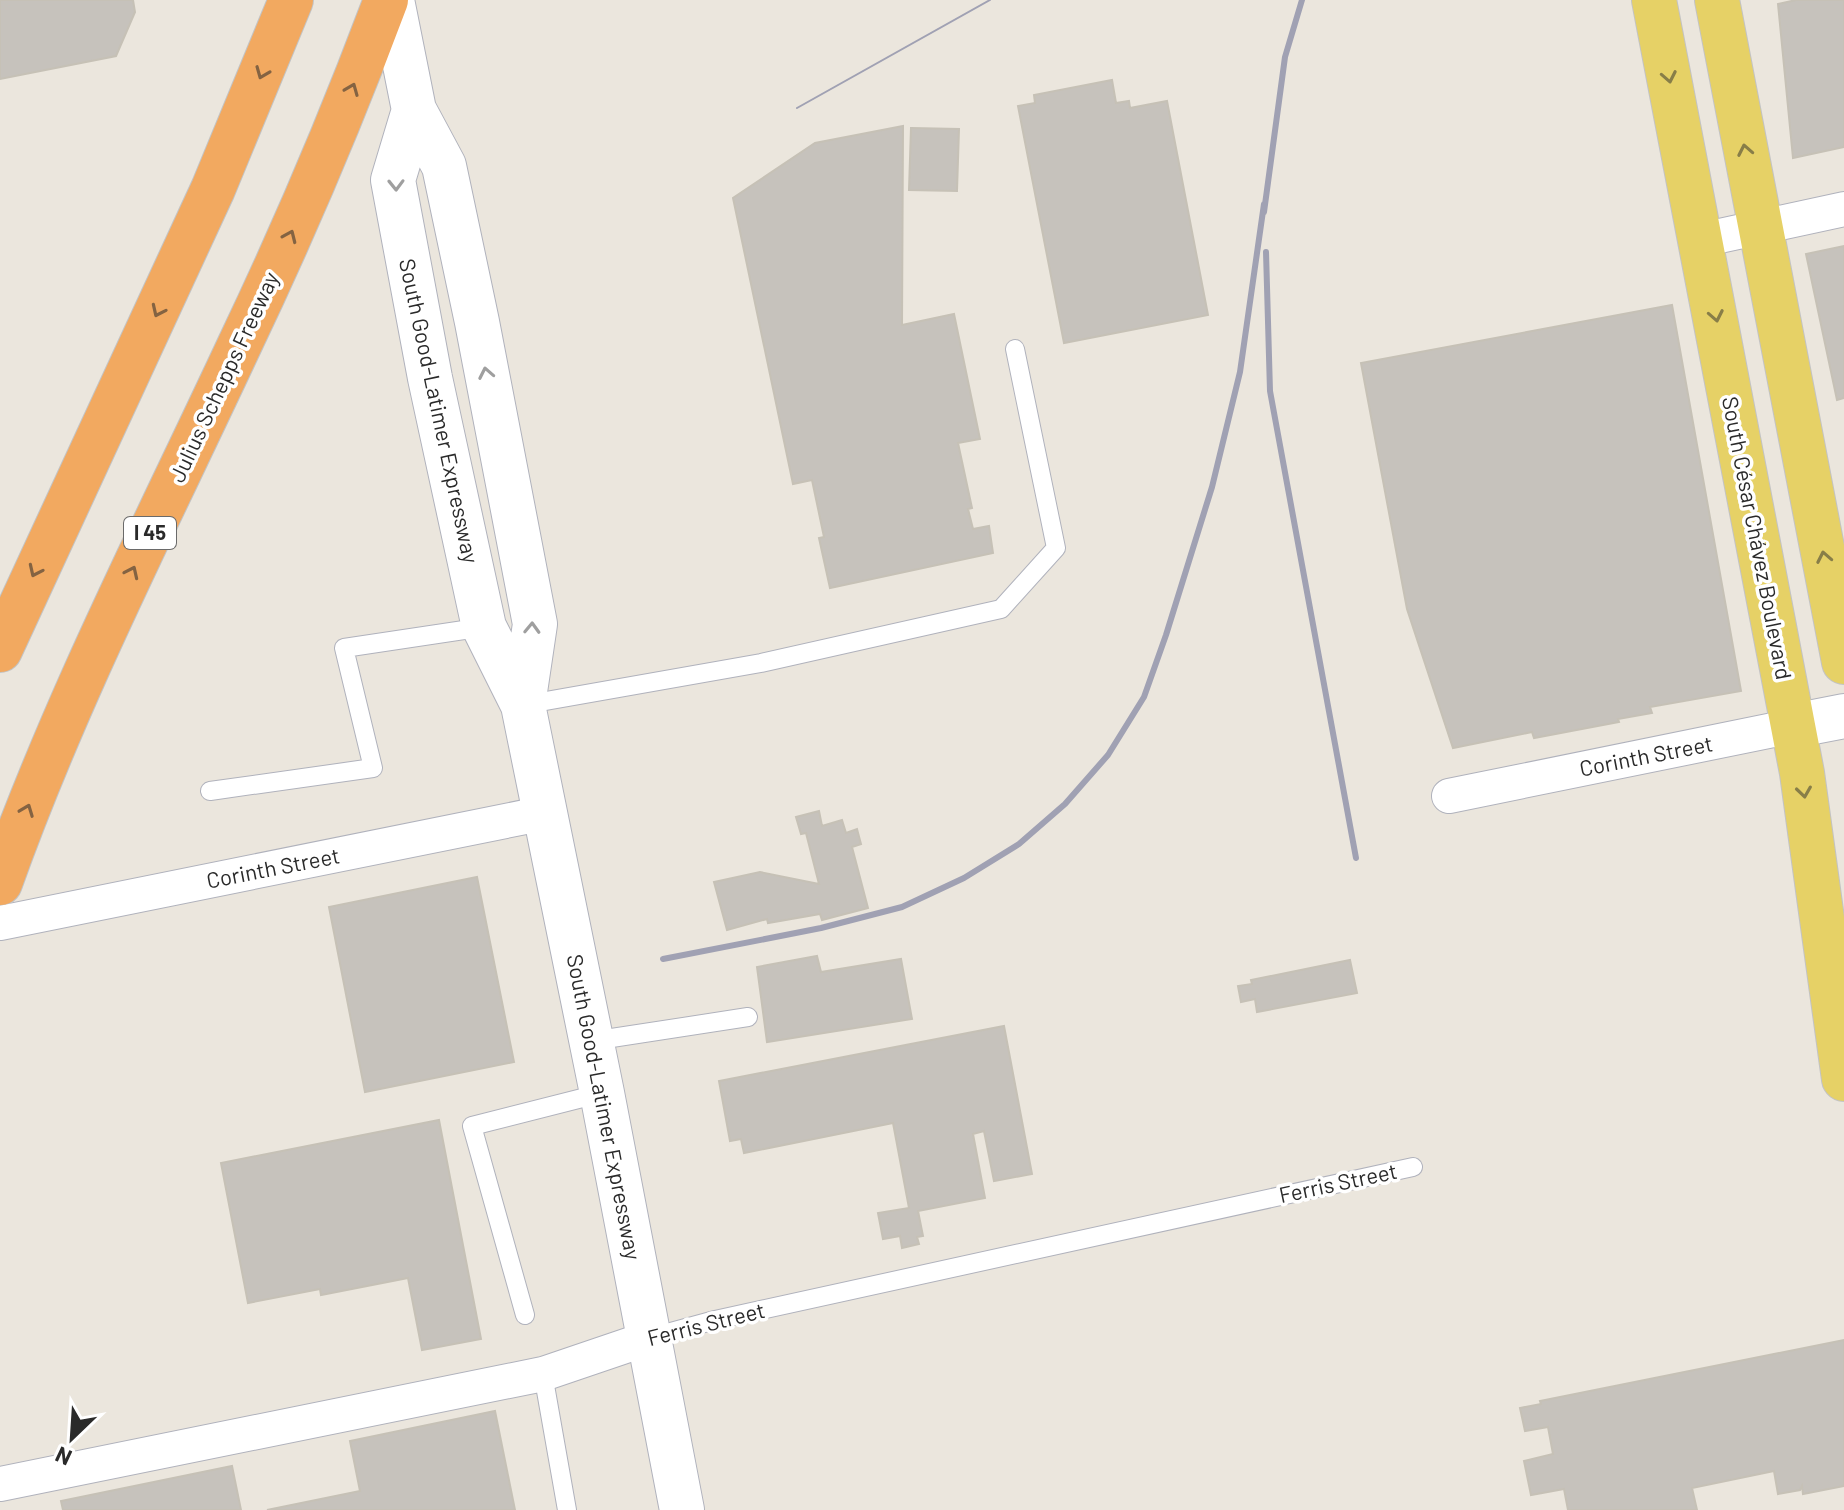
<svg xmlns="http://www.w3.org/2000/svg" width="1844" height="1510" viewBox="0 0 1844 1510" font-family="Barlow,sans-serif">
<rect width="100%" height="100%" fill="#ebe6dd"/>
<path fill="#c6c2bc" stroke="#c6c1b6" stroke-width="2" d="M0 0H133L135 12 116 56 0 79Z
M1796 0H1844V147L1793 158 1778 4Z
M1112 80 1116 103 1129 101 1130 108 1167 101 1208 315 1064 343 1018 106 1035 103 1034 95Z
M903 126 902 325 954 314 980 439 958 443 972 508 968 509 973 529 989 526 993 553 830 588 819 538 824 537 812 480 793 484 733 198 815 143Z
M911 128 959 129 957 191 909 190Z
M1844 246V398L1837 400 1806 254Z
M1672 305 1741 691 1650 707 1652 713 1618 719 1619 722 1534 738 1532 732 1453 748 1407 609 1361 363Z
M819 811 822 826 842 820 846 833 857 829 861 844 852 847 868 908 822 920 820 914 768 923 767 919 727 930 714 882 760 872 819 884 806 833 801 834 796 817Z
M477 877 514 1062 365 1092 329 907Z
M817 956 821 972 901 959 912 1019 767 1042 757 967Z
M1350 960 1357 993 1257 1012 1255 999 1241 1002 1238 986 1252 984 1251 980Z
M1004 1026 1032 1174 994 1181 984 1131 973 1134 985 1198 918 1211 923 1236 917 1237 919 1244 902 1248 900 1236 883 1239 878 1213 909 1208 893 1123 744 1153 741 1139 730 1141 719 1081Z
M439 1120 481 1339 422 1350 408 1278 321 1295 320 1289 248 1303 221 1163Z
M1844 1340V1486L1803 1494 1802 1486 1800 1490 1778 1494 1774 1471 1692 1488 1697 1510H1568L1564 1489 1531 1495 1524 1461 1553 1454 1548 1427 1525 1431 1520 1408 1541 1404 1540 1401Z
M495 1411 515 1510H267L360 1491 350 1441Z
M232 1466 241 1510H63L61 1501Z"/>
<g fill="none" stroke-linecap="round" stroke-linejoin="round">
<g stroke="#b0b2bc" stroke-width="20">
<path id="lane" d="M523 705 761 663 1001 609 1056 548 1015 349
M210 791 373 768 344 648 484 627
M592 1041 748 1017
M525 1315 472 1126 602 1093
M649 1338 715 1320 1413 1167
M543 1374 567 1510"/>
</g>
<g stroke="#b0b2bc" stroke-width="36">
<path id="street" d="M1701 240 1844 209
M1449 796 1793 726
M0 923 545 813
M0 1484 543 1374 649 1338"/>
</g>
<g stroke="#b0b2bc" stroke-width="46">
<path id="secondary" d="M392 0 414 110 444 166 477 322 535 624 523 705
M414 110 393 180 430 378 484 627 523 705 602 1093 682 1510
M1793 726 1844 716"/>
</g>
<g stroke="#c3c3c3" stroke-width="46">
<path id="primary" d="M1654 0 1802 773 1844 1079
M1717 0 1844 662"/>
</g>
<g stroke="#c3c3c3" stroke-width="46">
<path id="highway" d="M0 650 213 189 291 0
M0 883C66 698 156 524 239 346 293 233 342 118 386 0"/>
</g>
<use href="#lane" stroke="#fff" stroke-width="18"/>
<use href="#street" stroke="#fff" stroke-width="34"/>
<use href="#secondary" stroke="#fff" stroke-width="44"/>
<use href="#primary" stroke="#e6d166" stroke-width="44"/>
<use href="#highway" stroke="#f2a960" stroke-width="44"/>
<path stroke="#a0a1b3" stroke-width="2" d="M797 108 990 0"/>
<path stroke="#a0a1b3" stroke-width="6" d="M1264 212 1285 57 1302 0
M1266 252 1270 391 1356 858
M663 959 821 928 902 907 964 878 1019 844 1065 804 1108 755 1144 697 1166 635 1212 487 1240 372 1264 204"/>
</g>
<defs><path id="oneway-chevron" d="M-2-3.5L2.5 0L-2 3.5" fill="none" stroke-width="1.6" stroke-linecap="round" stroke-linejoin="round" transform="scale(2)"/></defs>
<g stroke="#846342">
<use href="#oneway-chevron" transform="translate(262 73) rotate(112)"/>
<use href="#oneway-chevron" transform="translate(352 89) rotate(-68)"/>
<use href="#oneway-chevron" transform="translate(290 236) rotate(-66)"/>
<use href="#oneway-chevron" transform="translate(158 311) rotate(115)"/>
<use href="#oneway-chevron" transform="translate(35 571) rotate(115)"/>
<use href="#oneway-chevron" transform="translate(132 572) rotate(-65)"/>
<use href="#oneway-chevron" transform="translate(27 810) rotate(-69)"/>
</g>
<g stroke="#887e48">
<use href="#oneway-chevron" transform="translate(1669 77) rotate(79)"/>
<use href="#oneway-chevron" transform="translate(1745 150) rotate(-101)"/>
<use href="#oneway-chevron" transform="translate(1716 316) rotate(79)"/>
<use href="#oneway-chevron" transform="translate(1824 557) rotate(-101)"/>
<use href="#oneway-chevron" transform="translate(1804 792) rotate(82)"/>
</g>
<g stroke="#9f9f9f">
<use href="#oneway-chevron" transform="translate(396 185) rotate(89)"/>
<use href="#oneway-chevron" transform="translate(486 373) rotate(-101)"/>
<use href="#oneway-chevron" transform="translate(532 628) rotate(-88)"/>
</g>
<g text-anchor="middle" stroke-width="7" stroke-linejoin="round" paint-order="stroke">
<rect fill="#fff" stroke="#6a6a6a" stroke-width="2" x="124" y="517" width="52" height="32" rx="6"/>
<g font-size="20" font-weight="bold" fill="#2a2a2a">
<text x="150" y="540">I 45</text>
</g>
<g font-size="22" fill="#2a2a2a" stroke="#fff">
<text transform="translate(224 377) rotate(-65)" y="8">Julius Schepps Freeway</text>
<text transform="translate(439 411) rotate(78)" y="8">South Good-Latimer Expressway</text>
<text transform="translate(1757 538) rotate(79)" y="8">South César Chávez Boulevard</text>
<text transform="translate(1646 756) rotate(-11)" y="8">Corinth Street</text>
<text transform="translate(273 868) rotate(-11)" y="8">Corinth Street</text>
<text transform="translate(604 1107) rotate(79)" y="8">South Good-Latimer Expressway</text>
<text transform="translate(1338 1183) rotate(-12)" y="8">Ferris Street</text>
<text transform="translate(706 1324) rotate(-14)" y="8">Ferris Street</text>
</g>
</g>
<g transform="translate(72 1438) rotate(205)" stroke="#ffffff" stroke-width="6" paint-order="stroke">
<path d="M0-6L14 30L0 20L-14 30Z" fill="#2a2a2a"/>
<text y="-12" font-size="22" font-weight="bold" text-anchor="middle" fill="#2a2a2a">N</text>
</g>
</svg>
